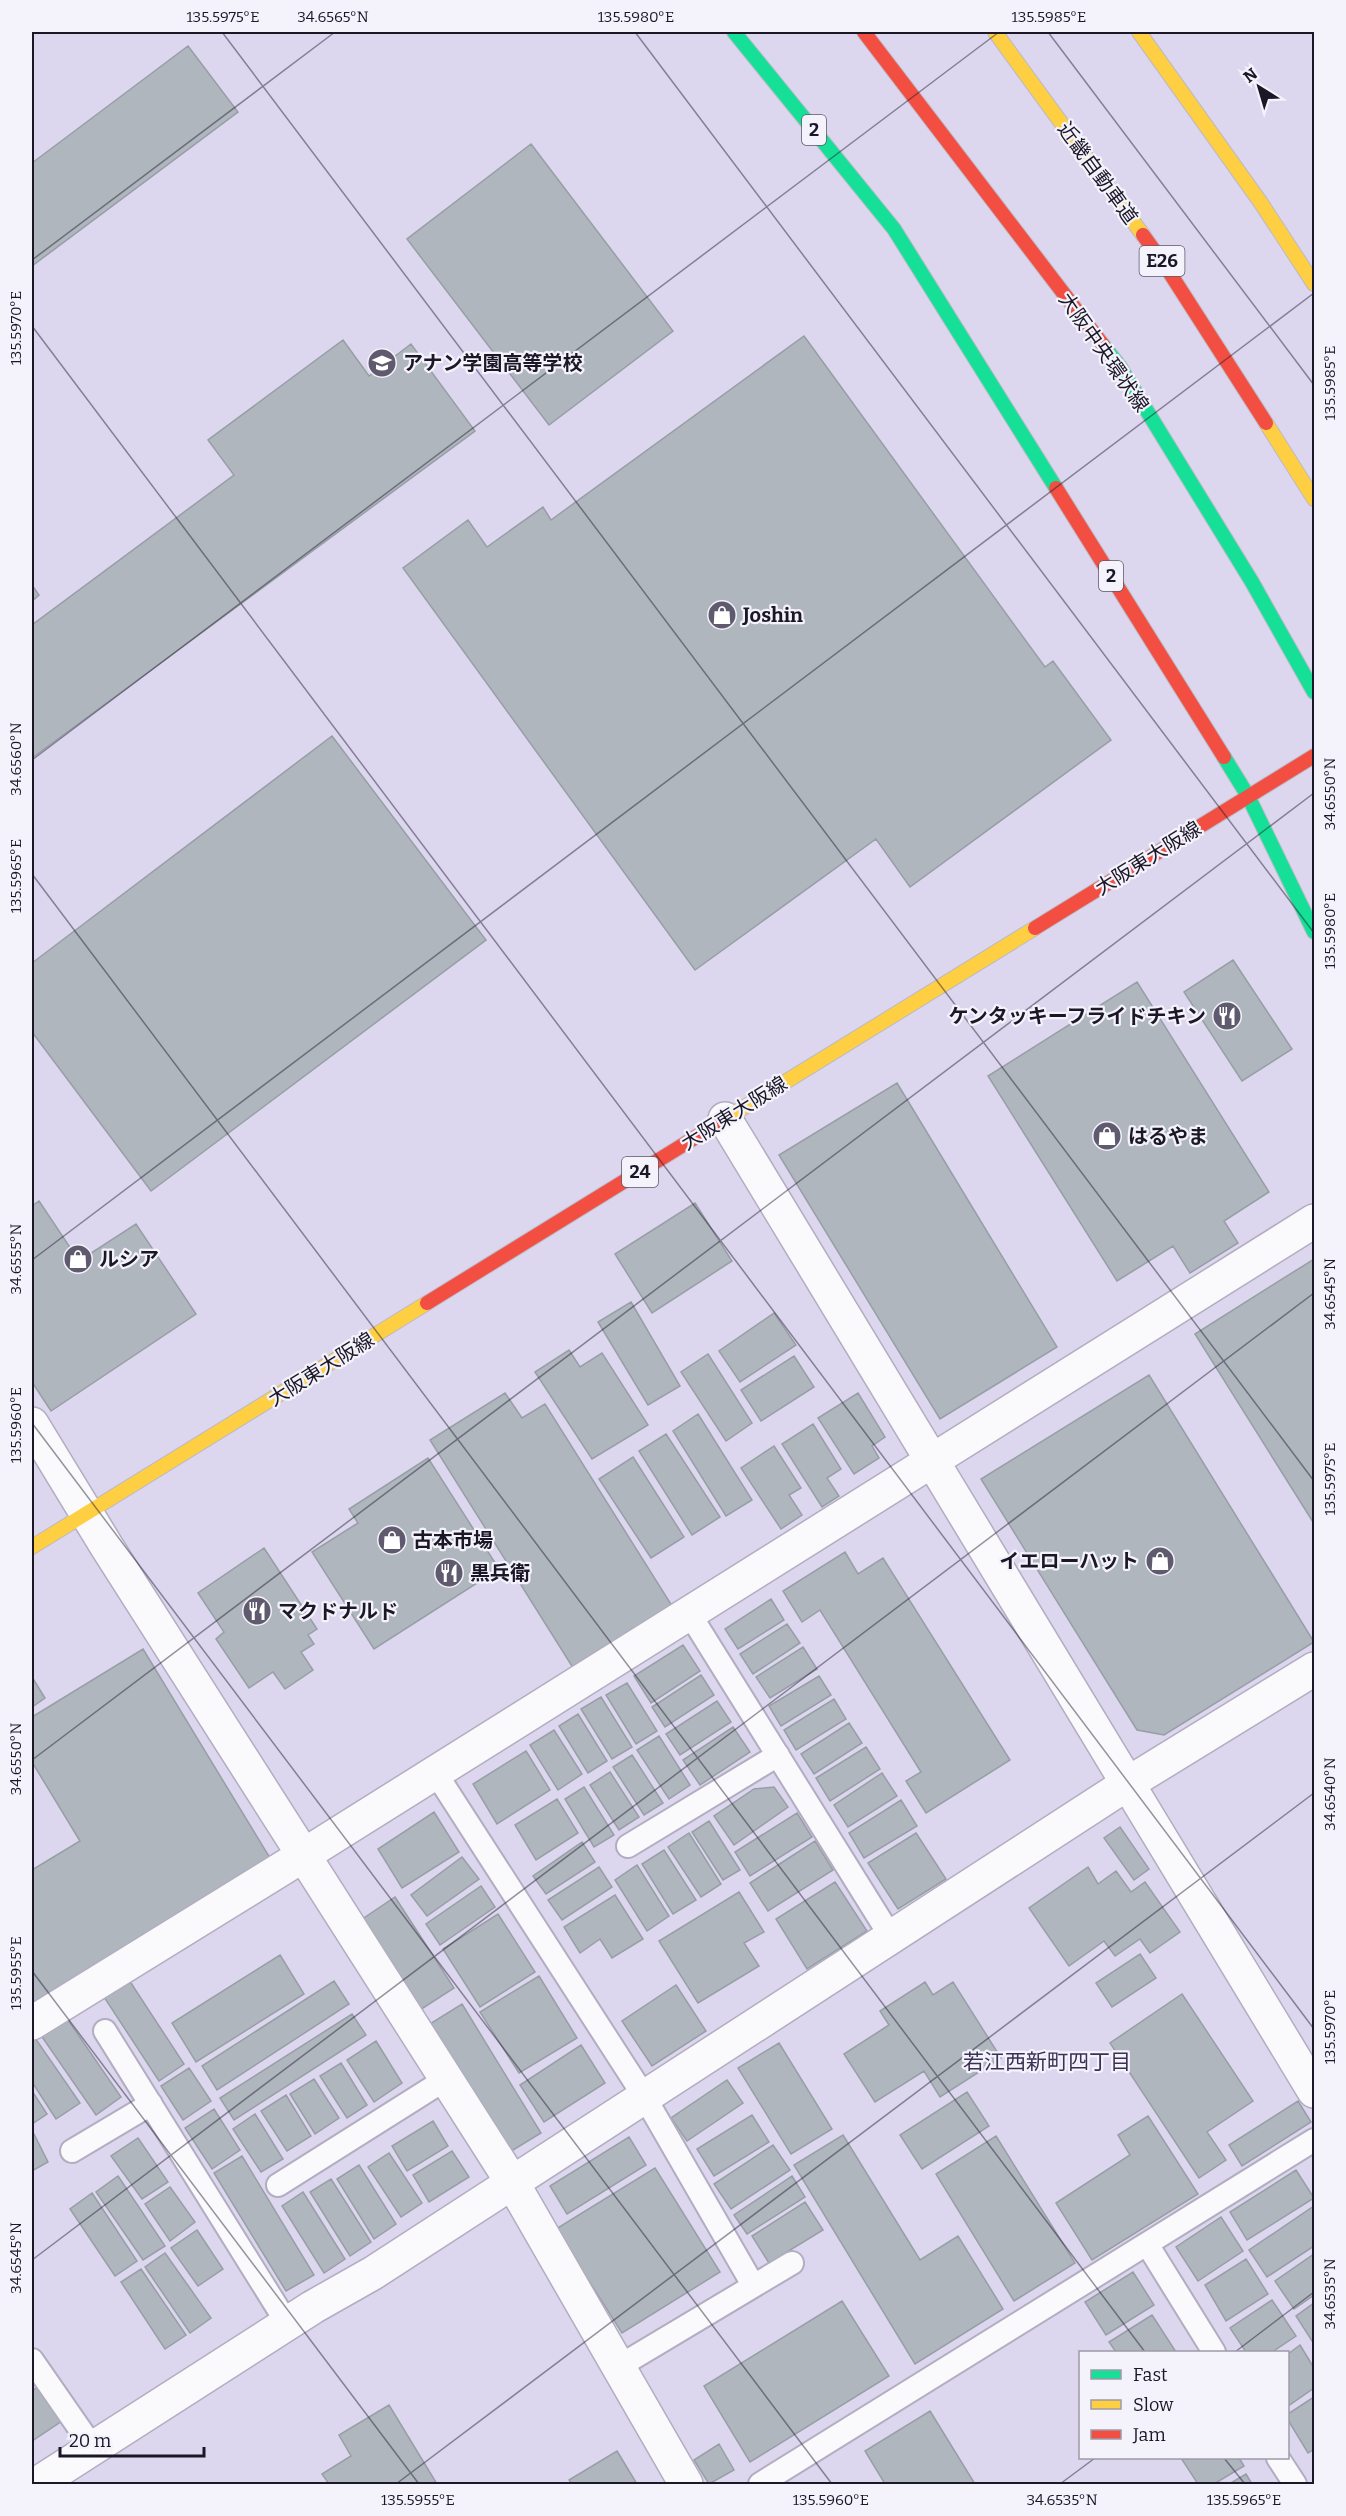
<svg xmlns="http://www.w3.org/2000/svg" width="1346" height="2516" viewBox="0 0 1346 2516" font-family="Bitter,'Noto Sans JP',serif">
<rect width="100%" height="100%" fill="#dcd6ee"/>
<path fill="#afb6be" stroke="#979ea6" stroke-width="1.5" d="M188 46 238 112 32 266V163Z
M531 144 673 331 549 425 407 239Z
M804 336 1045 667 1053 661 1111 740 910 887 876 839 695 970 403 568 468 520 487 547 543 507 551 520Z
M343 340 369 376 411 344 475 431 32 758V625L234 475 208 440Z
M32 585 39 595 32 601Z
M332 736 486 940 151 1191 32 1032V963Z
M1233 960 1292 1049 1242 1081 1184 992Z
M1137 982 1269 1192 1224 1221 1238 1243 1190 1273 1173 1246 1117 1281 988 1076Z
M897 1083 1057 1347 940 1419 779 1155Z
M39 1201 79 1261 136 1224 196 1314 51 1411 32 1382V1206Z
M695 1203 732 1261 652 1313 615 1254Z
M1314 1259V1521L1313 1522 1195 1334Z
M631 1302 680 1386 648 1405 598 1322Z
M774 1313 796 1345 740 1382 719 1351Z
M569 1350 580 1367 602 1353 648 1425 592 1459 535 1372Z
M708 1354 752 1423 726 1441 681 1372Z
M794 1356 814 1387 761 1421 741 1390Z
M1149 1375 1314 1642 1164 1735 1137 1730 981 1479Z
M505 1393 522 1418 545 1404 674 1609 575 1671 430 1440Z
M858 1393 885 1437 872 1446 879 1458 854 1474 818 1418Z
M698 1414 752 1500 726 1516 673 1431Z
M813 1424 841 1469 827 1478 839 1496 822 1507 782 1444Z
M666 1434 720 1517 692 1535 639 1451Z
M774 1446 801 1488 789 1495 802 1515 781 1529 741 1468Z
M633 1457 684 1537 651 1558 599 1479Z
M428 1458 499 1569 374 1649 312 1552 358 1523 349 1509Z
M264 1548 317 1629 308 1635 314 1644 301 1652 313 1670 285 1689 273 1672 249 1688 216 1639 224 1632 198 1593Z
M845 1552 858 1574 883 1558 1010 1760 926 1813 906 1781 921 1772 820 1610 802 1622 783 1591Z
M771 1599 784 1620 738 1649 725 1629Z
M787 1624 800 1643 753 1674 740 1654Z
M683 1645 700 1671 651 1703 634 1676Z
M803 1647 817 1669 770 1698 756 1677Z
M143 1649 270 1858 33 2003 32 1870 80 1841 32 1762V1717Z
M701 1675 714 1695 665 1727 652 1707Z
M819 1676 831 1695 781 1726 769 1706Z
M32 1677 45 1698 32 1707Z
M627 1683 657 1731 636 1744 606 1695Z
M601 1697 632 1747 612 1759 581 1709Z
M834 1699 846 1719 796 1750 784 1730Z
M717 1701 731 1722 680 1755 666 1734Z
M578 1714 607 1761 588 1773 559 1726Z
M849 1723 862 1743 814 1774 801 1754Z
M733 1727 750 1752 700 1785 683 1760Z
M554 1730 582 1774 558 1790 530 1745Z
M659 1736 690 1785 669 1799 637 1750Z
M866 1747 880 1769 830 1801 816 1778Z
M526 1751 550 1790 497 1824 473 1784Z
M632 1755 663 1803 644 1815 613 1767Z
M610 1772 639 1817 619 1830 590 1785Z
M882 1773 897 1796 848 1827 834 1805Z
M584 1787 614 1835 594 1847 565 1799Z
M774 1787 788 1807 734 1845 714 1816 754 1789Z
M557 1799 578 1833 536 1860 515 1825Z
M901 1800 917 1826 864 1858 849 1833Z
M434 1812 459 1852 402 1888 378 1849Z
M797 1813 812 1837 750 1876 735 1852Z
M709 1821 740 1870 723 1880 692 1832Z
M1120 1827 1149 1869 1134 1880 1104 1838Z
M689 1833 721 1884 701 1897 668 1847Z
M916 1833 946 1879 898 1909 868 1863Z
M815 1841 833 1870 768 1911 750 1883Z
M582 1842 595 1862 546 1894 533 1876Z
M664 1850 696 1900 673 1914 642 1864Z
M462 1857 479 1879 427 1916 411 1895Z
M637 1865 669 1916 647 1931 615 1880Z
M599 1867 612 1887 562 1920 548 1900Z
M1088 1867 1098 1884 1116 1871 1131 1892 1145 1882 1180 1932 1150 1953 1140 1939 1115 1956 1104 1941 1069 1966 1029 1908Z
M835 1882 867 1931 807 1969 776 1919Z
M481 1886 495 1907 440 1945 426 1924Z
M739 1892 764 1932 744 1943 759 1966 698 2003 659 1941Z
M615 1895 643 1939 612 1958 600 1939 580 1953 564 1927Z
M395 1897 454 1988 420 2010 361 1920Z
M498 1914 535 1972 480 2007 443 1949Z
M1140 1954 1156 1978 1112 2007 1096 1983Z
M280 1955 304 1994 196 2062 172 2023Z
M539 1976 577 2038 519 2073 480 2012Z
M129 1980 184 2064 159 2081 104 1997Z
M334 1981 349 2004 217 2090 202 2066Z
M925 1982 933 1995 953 1982 1001 2058 940 2097 924 2071 875 2102 844 2054 889 2025 880 2011Z
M676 1985 706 2031 652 2066 622 2021Z
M1182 1994 1253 2101 1207 2132 1226 2160 1199 2178 1110 2043Z
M462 2004 541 2133 505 2155 425 2027Z
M352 2014 366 2035 234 2120 220 2098Z
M66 2017 121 2097 96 2115 40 2034Z
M35 2038 80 2103 56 2119 32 2082V2041Z
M376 2041 402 2083 374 2102 347 2060Z
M779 2043 832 2129 791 2154 738 2068Z
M581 2045 605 2083 544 2122 520 2085Z
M341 2063 367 2105 347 2118 320 2076Z
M189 2068 211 2101 183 2120 161 2086Z
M314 2079 339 2118 315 2134 290 2094Z
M727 2080 743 2103 687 2141 671 2118Z
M32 2091 47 2114 32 2124Z
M967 2092 989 2126 922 2169 900 2135Z
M286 2095 311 2136 287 2151 261 2111Z
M1298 2101 1311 2122 1242 2166 1229 2145Z
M214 2109 240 2150 212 2169 185 2128Z
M255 2114 283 2159 261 2172 233 2129Z
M752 2115 769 2142 714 2176 697 2149Z
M1148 2116 1198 2194 1092 2260 1056 2203 1130 2155 1118 2135Z
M433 2121 448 2146 407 2171 392 2146Z
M34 2134 48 2162 32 2171V2135Z
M843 2135 920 2260 958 2236 1003 2309 915 2364 794 2165Z
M996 2136 1075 2263 1014 2301 936 2174Z
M629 2137 646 2165 567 2214 550 2186Z
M138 2138 168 2182 142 2199 111 2156Z
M773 2145 790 2170 731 2209 714 2184Z
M452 2151 469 2177 429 2202 413 2175Z
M389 2153 422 2203 401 2217 368 2167Z
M242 2156 314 2275 286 2291 214 2173Z
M359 2165 396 2224 374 2239 337 2179Z
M655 2168 720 2272 622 2333 556 2229Z
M1296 2170 1314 2198 1247 2240 1230 2212Z
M118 2176 165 2246 143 2260 96 2192Z
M792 2176 805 2197 747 2234 734 2215Z
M331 2179 371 2242 350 2256 310 2192Z
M170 2187 195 2222 170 2241 145 2204Z
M303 2192 345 2259 324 2273 282 2206Z
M92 2193 137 2261 115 2276 70 2209Z
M805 2202 823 2230 769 2263 752 2236Z
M1314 2206V2246L1267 2277 1249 2250Z
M1221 2217 1243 2251 1198 2281 1176 2247Z
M197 2230 223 2269 198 2286 171 2248Z
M165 2253 211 2318 190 2333 145 2267Z
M1314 2254V2295L1294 2309 1275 2281Z
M1246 2259 1268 2294 1226 2321 1205 2285Z
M141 2269 186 2335 165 2349 121 2282Z
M1133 2272 1154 2305 1106 2335 1085 2302Z
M1272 2300 1296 2336 1272 2352H1246L1230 2328Z
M842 2301 889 2376 750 2462 704 2386Z
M1314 2303V2344L1296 2316Z
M1152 2315 1176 2352H1116L1109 2342Z
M1300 2345 1314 2368V2388L1288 2406V2354Z
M39 2386 62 2421 32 2441V2391Z
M1314 2397V2449L1308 2453 1288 2420V2414Z
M389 2405 437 2484H329L322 2474 351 2456 339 2435Z
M930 2411 975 2484H885L865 2451Z
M719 2444 734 2470 709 2484 694 2460Z
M617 2451 637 2484H572L569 2480Z
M1181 2458H1239L1244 2466 1214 2484H1198Z
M1246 2474 1252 2484H1229Z"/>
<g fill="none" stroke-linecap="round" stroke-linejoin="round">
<g stroke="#b2adc0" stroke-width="26">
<path id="lane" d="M689 1613 891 1937
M435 1772 644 2096 753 2285
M628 1846 778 1755
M105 2031 287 2323
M72 2151 151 2104
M278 2185 446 2079
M1147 2244 1214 2352
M32 2360 93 2448
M618 2367 792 2263
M1278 2458 1295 2484
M760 2484 1314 2140"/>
</g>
<g stroke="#b2adc0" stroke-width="36">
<path id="street" d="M725 1119 1314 2091
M32 1424 107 1547 512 2182 686 2484
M32 2023 304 1855 1314 1221
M37 2484 313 2307 373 2273 1127 1784 1314 1669"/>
</g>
<g stroke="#bcbac5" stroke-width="16">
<path id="fast" d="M734 32 894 229 1056 488
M1103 345 1120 367 1252 582 1314 692
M1224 757 1248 796 1314 932"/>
</g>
<g stroke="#bcbac5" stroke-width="16">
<path id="slow" d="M995 32 1143 235
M1139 32 1261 203 1314 284
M1266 423 1314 499
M717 1124 1035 928
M32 1547 427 1303"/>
</g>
<g stroke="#bcbac5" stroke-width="16">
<path id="jam" d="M864 32 1103 345
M1143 235 1166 267 1266 423
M1056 488 1224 757
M1035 928 1314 756
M427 1303 717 1124"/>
</g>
<use href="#lane" stroke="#faf9fc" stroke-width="22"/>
<use href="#street" stroke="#faf9fc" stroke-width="33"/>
<use href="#fast" stroke="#16e098" stroke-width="14"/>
<use href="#slow" stroke="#ffcf43" stroke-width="14"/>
<use href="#jam" stroke="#f24e42" stroke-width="14"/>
</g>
<path fill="none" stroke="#1b1727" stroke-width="1.5" stroke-opacity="0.45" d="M222 32 1314 1481M635 32 1314 933M1048 32 1314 385M32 260 335 32M32 326 1314 2029M32 760 999 32M32 874 1145 2352M32 1260 1314 293M32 1423 832 2484M32 1760 1314 793M32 1971 419 2484M32 2260 1314 1293M1235 2352 1314 2292M1224 2458 1245 2484M396 2484 1314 1793M1060 2484 1095 2458"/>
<defs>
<g id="school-disc" transform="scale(1.5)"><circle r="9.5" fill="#5f5a6d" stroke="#f4f3fc"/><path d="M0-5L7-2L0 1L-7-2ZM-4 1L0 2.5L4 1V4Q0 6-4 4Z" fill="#fff"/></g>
<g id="shop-disc" transform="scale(1.5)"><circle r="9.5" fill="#5f5a6d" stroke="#f4f3fc"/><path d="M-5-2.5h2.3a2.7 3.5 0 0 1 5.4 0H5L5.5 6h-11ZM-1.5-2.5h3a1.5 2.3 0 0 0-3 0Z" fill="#fff"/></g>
<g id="restaurant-disc" transform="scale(1.5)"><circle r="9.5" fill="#5f5a6d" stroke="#f4f3fc"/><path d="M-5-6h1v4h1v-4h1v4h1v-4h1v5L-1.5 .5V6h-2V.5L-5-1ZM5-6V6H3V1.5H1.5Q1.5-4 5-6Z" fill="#fff"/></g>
</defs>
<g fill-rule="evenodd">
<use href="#school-disc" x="382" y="363"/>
<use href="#shop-disc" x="722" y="615"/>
<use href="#restaurant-disc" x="1227" y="1016"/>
<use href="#shop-disc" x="1107" y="1136"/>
<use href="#shop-disc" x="78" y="1259"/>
<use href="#shop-disc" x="392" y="1540"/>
<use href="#shop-disc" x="1160" y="1561"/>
<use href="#restaurant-disc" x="449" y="1573"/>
<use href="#restaurant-disc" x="257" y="1611"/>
</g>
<g text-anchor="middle" stroke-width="4.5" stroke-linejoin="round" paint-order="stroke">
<g fill="#f4f3fc" stroke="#5c5967" stroke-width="1.5">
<rect x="802" y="115" width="24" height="30" rx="4.5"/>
<rect x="1139.5" y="246" width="45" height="30" rx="4.5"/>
<rect x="1099" y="561" width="24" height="30" rx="4.5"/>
<rect x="622" y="1157" width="36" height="30" rx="4.5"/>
</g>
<g font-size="18" font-weight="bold" fill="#1b1727">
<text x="814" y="136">2</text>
<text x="1162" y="267">E26</text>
<text x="1111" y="582">2</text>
<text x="640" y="1178">24</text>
</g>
<g font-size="20" fill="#1b1727" stroke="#f4f3fc">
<text transform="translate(1098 173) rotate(54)" y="7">近畿自動車道</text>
<text transform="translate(1104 352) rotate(55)" y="7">大阪中央環状線</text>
<text transform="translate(1148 858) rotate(-32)" y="7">大阪東大阪線</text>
<text transform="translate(734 1113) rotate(-32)" y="7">大阪東大阪線</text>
<text transform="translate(321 1369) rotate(-32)" y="7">大阪東大阪線</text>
</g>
<g font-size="20" font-weight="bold" fill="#1b1727" stroke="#f4f3fc" text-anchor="start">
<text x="403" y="370">アナン学園高等学校</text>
<text x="743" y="622">Joshin</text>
<text x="1206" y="1023" text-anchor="end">ケンタッキーフライドチキン</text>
<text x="1128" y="1143">はるやま</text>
<text x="99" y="1266">ルシア</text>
<text x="413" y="1547">古本市場</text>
<text x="1139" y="1568" text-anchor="end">イエローハット</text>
<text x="470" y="1580">黒兵衛</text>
<text x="278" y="1618">マクドナルド</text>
</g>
<g font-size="21" fill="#3a3054" stroke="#f4f3fc">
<text x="1047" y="2069">若江西新町四丁目</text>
</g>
</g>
<rect width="1346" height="2516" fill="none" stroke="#f4f3fc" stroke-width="66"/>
<rect x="1079" y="2351" width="210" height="108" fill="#f4f3fc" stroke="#9d9ba7" stroke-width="1.5"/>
<rect x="1091" y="2370" width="30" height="9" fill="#16e098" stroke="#9d9ba7" stroke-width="1.5"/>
<text x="1133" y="2381" font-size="18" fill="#1b1727">Fast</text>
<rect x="1091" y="2400" width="30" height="9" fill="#ffcf43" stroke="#9d9ba7" stroke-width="1.5"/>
<text x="1133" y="2411" font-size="18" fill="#1b1727">Slow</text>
<rect x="1091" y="2430" width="30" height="9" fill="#f24e42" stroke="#9d9ba7" stroke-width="1.5"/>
<text x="1133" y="2441" font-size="18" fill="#1b1727">Jam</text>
<g transform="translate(1259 87) rotate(323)" stroke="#f4f3fc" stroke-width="4.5" paint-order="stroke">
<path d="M0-4.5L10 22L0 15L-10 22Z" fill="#1b1727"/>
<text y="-9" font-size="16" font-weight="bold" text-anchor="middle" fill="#1b1727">N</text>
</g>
<path d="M60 2447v9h144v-9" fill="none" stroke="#1b1727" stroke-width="3"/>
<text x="69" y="2447" font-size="18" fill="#1b1727" stroke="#f4f3fc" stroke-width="4.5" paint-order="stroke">20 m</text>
<rect x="33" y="33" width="1280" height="2450" fill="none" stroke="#1b1727" stroke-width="2"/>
<g font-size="15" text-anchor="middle" fill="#1b1727">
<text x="223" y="22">135.5975°E</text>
<text x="333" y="22">34.6565°N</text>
<text x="636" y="22">135.5980°E</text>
<text x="1049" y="22">135.5985°E</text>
<text transform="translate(16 328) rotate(-90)" y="5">135.5970°E</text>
<text transform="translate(1330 383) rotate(-90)" y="5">135.5985°E</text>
<text transform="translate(16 759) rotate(-90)" y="5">34.6560°N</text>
<text transform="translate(1330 794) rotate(-90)" y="5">34.6550°N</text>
<text transform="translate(16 876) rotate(-90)" y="5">135.5965°E</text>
<text transform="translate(1330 931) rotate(-90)" y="5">135.5980°E</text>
<text transform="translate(16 1259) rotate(-90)" y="5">34.6555°N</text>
<text transform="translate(1330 1294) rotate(-90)" y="5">34.6545°N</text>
<text transform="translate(16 1425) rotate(-90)" y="5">135.5960°E</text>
<text transform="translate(1330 1479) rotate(-90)" y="5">135.5975°E</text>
<text transform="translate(16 1759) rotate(-90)" y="5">34.6550°N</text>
<text transform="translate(1330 1794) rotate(-90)" y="5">34.6540°N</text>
<text transform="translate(16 1973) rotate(-90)" y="5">135.5955°E</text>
<text transform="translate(1330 2027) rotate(-90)" y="5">135.5970°E</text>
<text transform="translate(16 2258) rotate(-90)" y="5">34.6545°N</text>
<text transform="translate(1330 2294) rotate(-90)" y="5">34.6535°N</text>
<text x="418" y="2505">135.5955°E</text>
<text x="831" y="2505">135.5960°E</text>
<text x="1062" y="2505">34.6535°N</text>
<text x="1244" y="2505">135.5965°E</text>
</g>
</svg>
